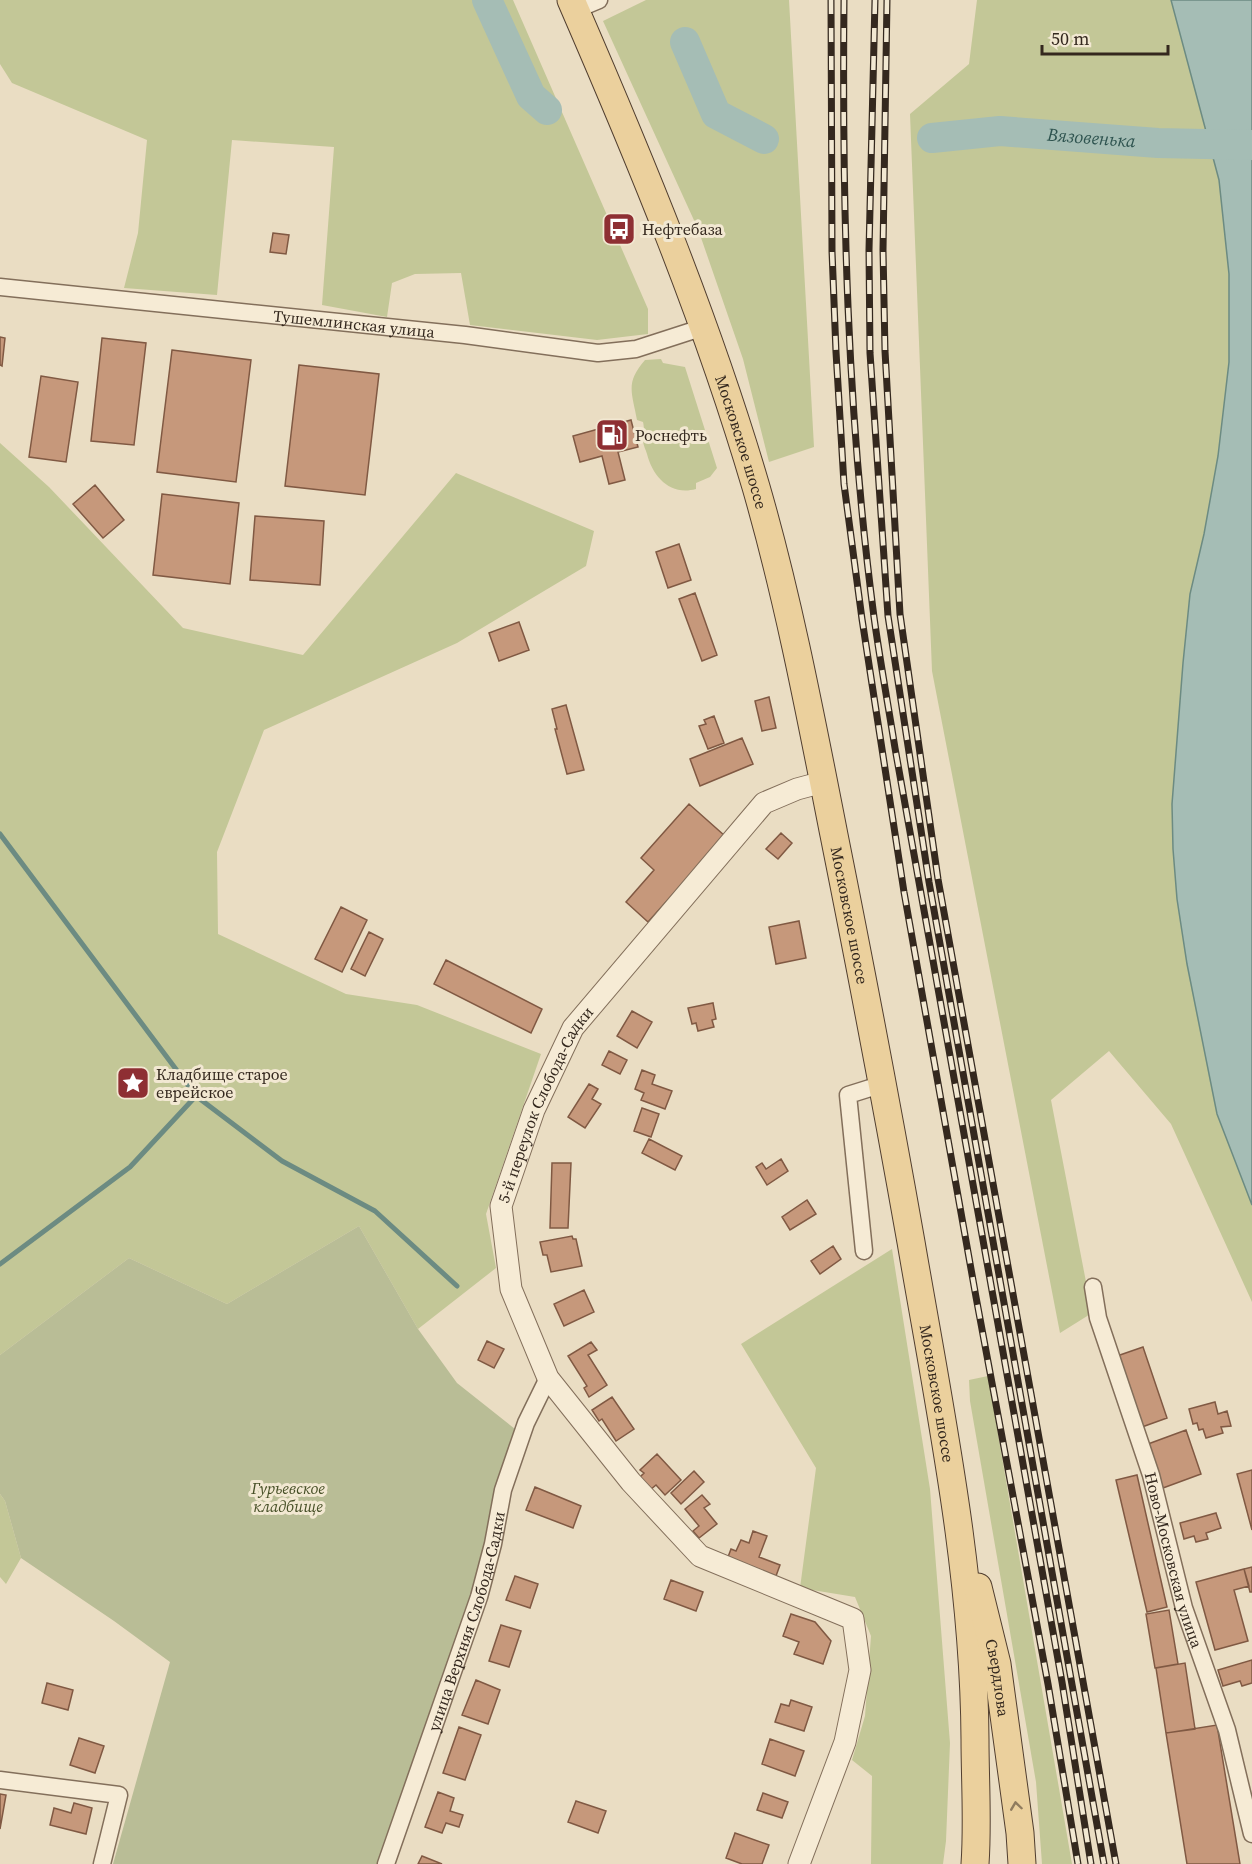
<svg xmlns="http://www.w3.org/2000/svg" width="1252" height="1864" viewBox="0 0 1252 1864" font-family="'Source Serif 4',serif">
<rect width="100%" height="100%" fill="#eaddc3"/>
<path fill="#c3c797" d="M0 0H513L648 309V334L597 340 470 325 461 273 415 274 392 283 387 317 322 305 334 147 232 140 217 295 124 288 138 233 147 140 12 83 0 64Z
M646 0H789L814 447 769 462 743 359 698 229 603 21Z
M977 0H1171L1219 180 1229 274V362L1218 456 1204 534 1190 594 1183 663 1172 804 1173 849 1177 899 1187 964 1217 1114 1252 1205V1302L1171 1124 1109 1051 1051 1100 1092 1313 1060 1333 932 671 910 114 969 64Z
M661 359 663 363 685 367 717 468 710 477 696 483V489C670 496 653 477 647 454 646 450 643 445 643 440 643 432 645 431 643 422L637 420C632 392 625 383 645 360Z
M0 443 49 487 183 628 303 655 456 473 594 531 586 566 457 643 264 730 217 852 218 934 346 994 417 1005 541 1054 486 1214 496 1268 418 1329 359 1226 227 1304 129 1258 0 1355Z
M892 1249 930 1489 950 1743 946 1841 943 1864H871L872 1776 852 1760 865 1716 871 1636 855 1597 800 1588 816 1468 741 1344Z
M988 1376 1072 1864H1042L1036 1782 970 1401 969 1380Z
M0 1494 5 1501 21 1558 6 1584 0 1577Z"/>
<path fill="#b9bd96" d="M359 1226 418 1329 457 1383 515 1429 473 1594 378 1864H113L170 1662 114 1621 21 1558 5 1501 0 1494V1355L129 1258 227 1304Z"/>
<path fill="#a5bdb5" stroke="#6c8b82" stroke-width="1.5" d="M1171 0H1252V1205L1217 1114 1187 964 1177 899 1173 849 1172 804 1183 663 1190 594 1204 534 1218 456 1229 362V274L1219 180Z"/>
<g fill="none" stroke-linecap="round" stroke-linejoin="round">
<path stroke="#6c8b82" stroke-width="5" d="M0 834 196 1096 282 1161 375 1211 457 1286
M0 1264 130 1167 196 1096"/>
<g stroke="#a5bdb5" stroke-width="30">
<path d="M487 0 531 96 547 110"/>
<path d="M685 42 716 114 764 139"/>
<path id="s1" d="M932 138 1000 131 1158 143 1252 145"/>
</g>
</g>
<path fill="#c6987b" stroke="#805943" stroke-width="1.5" d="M273 233 289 235 286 254 270 252Z
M0 337 5 338 2 366 0 365Z
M102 338 146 343 134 445 91 441Z
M172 350 251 360 236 482 157 472Z
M299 365 379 374 365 495 285 486Z
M41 376 78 382 66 462 29 457Z
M631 420 638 447 618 452 625 480 609 484 602 456 580 462 573 436Z
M95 485 124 520 103 538 73 504Z
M162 494 239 503 230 584 153 575Z
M255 516 324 521 320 585 250 580Z
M679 544 691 580 668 588 656 552Z
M695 593 717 655 702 661 679 599Z
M519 622 529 650 499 661 489 633Z
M769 697 776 728 762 731 755 701Z
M566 705 584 770 567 774 555 729H557L552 709Z
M714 716 724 743 708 749 699 726 706 724 704 720Z
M742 738 753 764 700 786 690 759Z
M689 804 725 836 648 922 626 902 654 870 641 858Z
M781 833 792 843 778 859 766 849Z
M341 907 367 920 342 972 315 959Z
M799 921 806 958 776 964 769 927Z
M369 932 383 939 365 976 351 969Z
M446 960 542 1009 531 1033 434 984Z
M713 1003 716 1019 712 1020 714 1027 698 1031 696 1023 692 1024 688 1008Z
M632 1011 652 1022 637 1048 617 1036Z
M609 1051 627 1060 620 1074 602 1065Z
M642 1070 655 1075 652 1084 672 1091 665 1109 641 1100 644 1093 635 1089Z
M589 1084 598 1089 592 1099 601 1104 585 1128 568 1117Z
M642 1108 659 1114 651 1137 634 1131Z
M649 1139 682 1156 675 1170 642 1153Z
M781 1159 788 1171 767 1185 756 1167 762 1163 766 1169Z
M552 1163H571L568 1228H550Z
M807 1200 816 1214 790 1230 782 1217Z
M572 1236 573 1239H576L582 1266 551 1272 547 1255H543L540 1242Z
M833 1246 841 1259 820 1274 811 1261Z
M584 1290 594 1312 564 1326 554 1304Z
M487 1341 504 1349 494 1368 478 1360Z
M591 1342 597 1350 588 1355 607 1385 589 1397 584 1388 587 1386 568 1356Z
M1143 1347 1167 1418 1142 1427 1117 1356Z
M612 1397 634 1429 616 1441 602 1419 599 1421 592 1410Z
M1215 1402 1218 1414 1227 1411 1231 1426 1221 1427 1223 1433 1206 1438 1203 1429 1199 1430 1197 1423 1193 1424 1189 1409Z
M1186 1430 1201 1474 1163 1488 1148 1444Z
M657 1454 681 1480 665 1495 656 1485 650 1490 639 1478 644 1473 640 1470Z
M1252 1470V1530L1237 1474Z
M694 1471 704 1482 681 1504 671 1493Z
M1137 1475 1167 1607 1147 1612 1116 1480Z
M535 1487 581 1506 573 1528 526 1510Z
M702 1495 710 1504 704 1508 717 1524 699 1538 693 1531 699 1526 685 1509Z
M1216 1513 1221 1528 1206 1533 1208 1539 1196 1542 1194 1536 1184 1539 1180 1523Z
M753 1531 767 1536 759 1557 780 1565 776 1576 728 1557 731 1549 736 1551 741 1540 749 1543Z
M1252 1567V1592H1250L1244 1569Z
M1244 1569 1249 1586 1234 1590 1248 1641 1215 1650 1196 1582Z
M515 1576 538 1584 530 1608 506 1600Z
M671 1580 703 1592 696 1611 664 1599Z
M1169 1610 1178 1664 1155 1668 1146 1614Z
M791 1614 815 1622 831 1641 823 1664 794 1654 799 1642 783 1636Z
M501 1625 521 1631 509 1667 489 1661Z
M1252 1660V1683L1242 1686 1240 1681 1223 1686 1218 1670Z
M1185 1663 1195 1729 1166 1733 1156 1668Z
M476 1680 500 1690 488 1724 462 1715Z
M47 1683 73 1690 68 1710 42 1703Z
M791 1700 812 1707 804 1731 775 1722 781 1704 789 1706Z
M1217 1725 1240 1864H1187L1166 1733Z
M459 1727 481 1735 465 1780 443 1773Z
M79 1738 104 1746 95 1773 70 1765Z
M770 1739 804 1751 795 1776 762 1764Z
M438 1792 454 1798 450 1811 463 1815 459 1827 446 1823 442 1833 425 1827Z
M763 1793 788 1802 782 1818 757 1810Z
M0 1794 6 1795 0 1829Z
M576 1801 606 1811 598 1833 568 1822Z
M74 1803 92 1808 86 1834 50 1825 54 1808 71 1813Z
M735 1833 769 1845 762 1864H742L726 1858Z
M422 1856 442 1864H418Z"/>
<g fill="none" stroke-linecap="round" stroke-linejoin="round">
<g stroke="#836f5b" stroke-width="19">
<g id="minor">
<path d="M575 10 599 0"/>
<path id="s2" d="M0 287 465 335 598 353 636 349 704 327"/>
<path d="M864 1251 848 1095 883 1084"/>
<path id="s3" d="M1093 1287 1098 1318 1151 1475 1184 1608 1227 1730 1252 1834"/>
<path d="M0 1780 119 1795 102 1864"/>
<path id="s4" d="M386 1864 479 1597 493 1544 503 1490 526 1423 548 1378"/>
</g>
</g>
<g stroke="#836f5b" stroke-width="23">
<g id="tertiary">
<path id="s5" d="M799 1864 845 1742 860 1670 853 1619 700 1556 631 1482 548 1378 511 1289 501 1206 534 1110 573 1028 764 803 797 789 823 782"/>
</g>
</g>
<g stroke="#513e2f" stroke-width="29">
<g id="primary">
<path id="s6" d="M571 0C640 159 707 320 756 487 789 601 811 718 834 835 861 970 887 1106 911 1242 939 1406 974 1572 975 1739 975 1781 978 1822 975 1864"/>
<path id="s7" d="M978 1587 997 1664 1020 1833 1022 1864"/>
</g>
</g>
<use href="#minor" stroke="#f6ebd5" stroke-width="16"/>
<use href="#tertiary" stroke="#f6ebd5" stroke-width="21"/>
<use href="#primary" stroke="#ebd09d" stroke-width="27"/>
<g stroke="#34281e" stroke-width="7">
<path id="rail" d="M831 0 832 251 836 352 844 484 862 619 904 892 976 1297 1048 1684 1078 1864
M844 0C842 206 847 413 874 617 880 661 888 704 895 748L1062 1682 1091 1864
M875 0 869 250 870 353 888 616 929 882 1104 1864
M887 0 883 250 885 351 900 614 938 879 1116 1864"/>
</g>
<use href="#rail" stroke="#f2e8d2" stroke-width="4.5" stroke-dasharray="14" stroke-linecap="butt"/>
</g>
<defs><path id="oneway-chevron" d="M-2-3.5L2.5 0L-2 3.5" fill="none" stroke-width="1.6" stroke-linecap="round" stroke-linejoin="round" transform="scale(1.5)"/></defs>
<use stroke="#907c5e" href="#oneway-chevron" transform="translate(1016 1806) rotate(-98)"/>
<defs>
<g id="bus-square" transform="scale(1.725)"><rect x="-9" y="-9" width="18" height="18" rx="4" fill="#8e2f33" stroke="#f2e8d2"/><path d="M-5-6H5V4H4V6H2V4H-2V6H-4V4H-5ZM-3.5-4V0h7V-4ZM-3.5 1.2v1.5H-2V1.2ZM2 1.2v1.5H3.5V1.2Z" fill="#fff"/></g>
<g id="fuel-square" transform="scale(1.725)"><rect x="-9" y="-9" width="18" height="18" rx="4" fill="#8e2f33" stroke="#f2e8d2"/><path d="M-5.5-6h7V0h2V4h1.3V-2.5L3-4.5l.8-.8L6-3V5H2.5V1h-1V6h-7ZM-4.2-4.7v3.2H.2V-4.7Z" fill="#fff"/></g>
<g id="sight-square" transform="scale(1.725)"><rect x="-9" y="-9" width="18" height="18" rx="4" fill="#8e2f33" stroke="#f2e8d2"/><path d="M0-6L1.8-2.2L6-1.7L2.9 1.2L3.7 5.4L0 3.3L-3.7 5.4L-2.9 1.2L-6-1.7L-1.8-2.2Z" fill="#fff"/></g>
</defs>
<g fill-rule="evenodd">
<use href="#bus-square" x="619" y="229"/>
<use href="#fuel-square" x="612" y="435"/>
<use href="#sight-square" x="133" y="1083"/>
</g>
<g text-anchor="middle" stroke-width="6" stroke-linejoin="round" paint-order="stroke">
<g font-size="16" fill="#34281e" stroke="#f2e8d2" text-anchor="start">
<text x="642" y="235">Нефтебаза</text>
<text x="635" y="441">Роснефть</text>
<text x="156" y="1080">Кладбище старое<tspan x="156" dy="18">еврейское</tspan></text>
</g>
<g font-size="16" fill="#34281e" stroke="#f2e8d2">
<text dy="6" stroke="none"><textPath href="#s2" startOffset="356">Тушемлинская улица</textPath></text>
<text dy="6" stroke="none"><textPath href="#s6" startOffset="474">Московское шоссе</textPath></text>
<text dy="6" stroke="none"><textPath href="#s6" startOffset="960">Московское шоссе</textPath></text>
<text dy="6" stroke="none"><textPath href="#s5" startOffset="946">5-й переулок Слобода-Садки</textPath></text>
<text dy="6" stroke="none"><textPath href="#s6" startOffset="1446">Московское шоссе</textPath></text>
<text dy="6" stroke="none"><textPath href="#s3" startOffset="285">Ново-Московская улица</textPath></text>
<text dy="6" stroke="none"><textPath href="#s4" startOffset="256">улица Верхняя Слобода-Садки</textPath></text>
<text dy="6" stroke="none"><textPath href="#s7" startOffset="93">Свердлова</textPath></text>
</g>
<g font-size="16" font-style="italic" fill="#464f26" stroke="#f2e8d2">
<text x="288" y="1494">Гурьевское<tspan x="288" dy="18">кладбище</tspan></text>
</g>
<g font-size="18" font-style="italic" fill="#2e534f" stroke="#f2e8d2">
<text dy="6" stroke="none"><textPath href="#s1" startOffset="160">Вязовенька</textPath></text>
</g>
</g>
<path d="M1042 45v9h126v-9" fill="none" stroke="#34281e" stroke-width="3"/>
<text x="1051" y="45" font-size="18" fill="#34281e" stroke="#f2e8d2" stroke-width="4.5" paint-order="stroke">50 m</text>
</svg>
